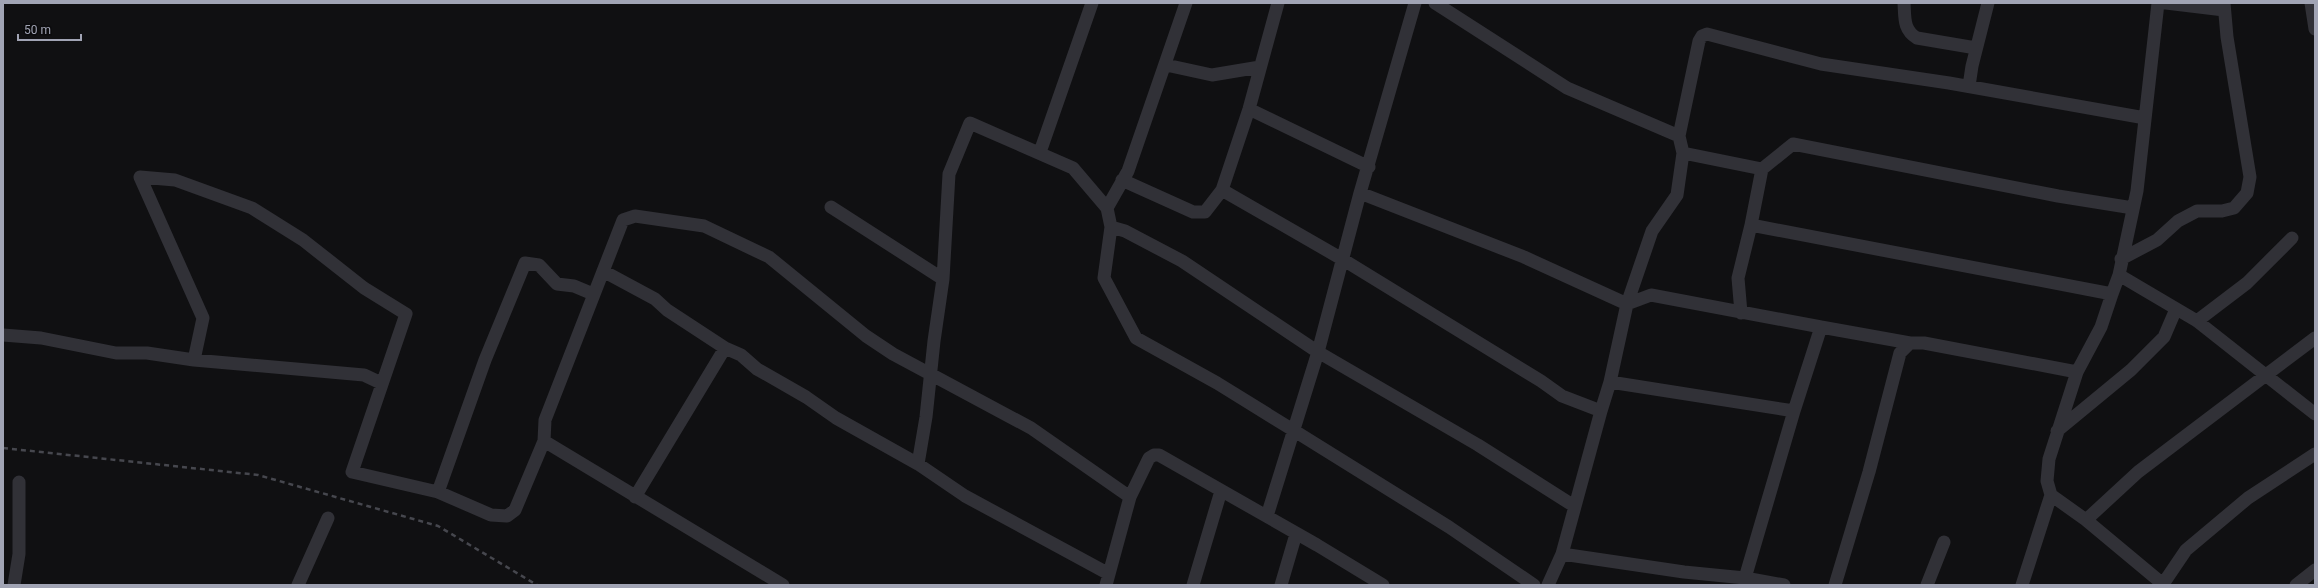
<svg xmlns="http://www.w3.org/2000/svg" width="2318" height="588" viewBox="0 0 2318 588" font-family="Roboto,sans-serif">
<rect width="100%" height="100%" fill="#101012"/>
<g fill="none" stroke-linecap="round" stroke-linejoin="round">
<path stroke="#313137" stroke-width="13" d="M1435 3 1567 88 1679 136
M1904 3C1905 17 1903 30 1917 38L1976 48
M2166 3 2224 10
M2311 3 2315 29
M1166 65 1212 75 1260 67
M1969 86 1972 66 1988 3
M1249 109 1369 167
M1040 152 1092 3
M1762 169 1793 144 2058 196 2133 208
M1122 180 1193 212H1205L1222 190 1249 109 1278 3
M1222 190 1342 259 1541 381 1562 396 1601 411 1610 382 1794 411
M1360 193 1524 257 1627 304 1651 295 1821 327
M831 207 943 279
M1107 208 1128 171 1186 3
M1111 227 1104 278 1136 338 1217 383 1293 430 1449 527 1534 585
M2121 259 2157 240 2178 221 2197 211H2222L2234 208 2247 193 2250 177 2227 37 2224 3
M603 271 655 299 667 310 725 348 741 355 757 369 806 397 836 418 918 464 965 496 1109 574
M2119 275 2197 321 2315 414
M2112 294 1751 225 1762 169 1683 153 1679 136 1699 41 1702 36 1707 34 1821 64 1949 83 2145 118
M1741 313 1738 278 1751 225
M2197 321 2247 283 2292 238
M3 335 41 338 116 353H147L194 360 364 375 381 383
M194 360 203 318 140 177 175 180 252 208 303 240 364 288 406 314 352 472 438 492 491 515 507 516 515 510 544 441 545 420 623 220 635 216 704 226 769 257 866 336 893 354 1031 428 1130 497
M1610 382 1627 304 1652 231 1677 195 1683 153
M2057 431 2131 370 2164 337 2176 309
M544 441 783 585
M918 464 926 417 934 341 943 279 949 174 970 123 1073 168 1107 208 1111 227 1125 231 1182 261 1318 352 1478 445 1574 506
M438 492 485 360 525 263 539 265 557 284 574 286 593 294
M2051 495 2086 520 2164 585
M635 497 725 348
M1267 516 1318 352 1360 193 1415 3
M2086 520 2138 472 2315 338
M1562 554 1684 572 1745 578 1784 585
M1745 578 1794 411 1821 327 1910 343H1924L2077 372
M2163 584 2186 550 2248 498 2315 454
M14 585 19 554V482
M298 585 328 518
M1106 585 1130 497 1149 458 1154 455H1159L1317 545 1383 585
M1193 585 1221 491
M1281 585 1296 534
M1548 585 1562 554 1601 411
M1835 585 1869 472 1900 353 1910 343
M1927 585 1944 542
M2022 585 2051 495 2047 481 2049 459 2077 372 2101 327 2112 294 2119 275 2137 191 2158 3
M2296 585 2315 570"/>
<path stroke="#46474e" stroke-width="2.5" stroke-dasharray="5 4" stroke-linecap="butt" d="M3 448 258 475 438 526 537 585"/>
</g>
<rect width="2318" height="588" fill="none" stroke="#a1a4b4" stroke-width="8"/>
<path d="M18 34v6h63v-6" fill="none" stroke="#a1a4b4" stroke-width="2"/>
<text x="24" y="34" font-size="12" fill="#a1a4b4" stroke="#0b0b0d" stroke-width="3" paint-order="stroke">50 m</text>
</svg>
